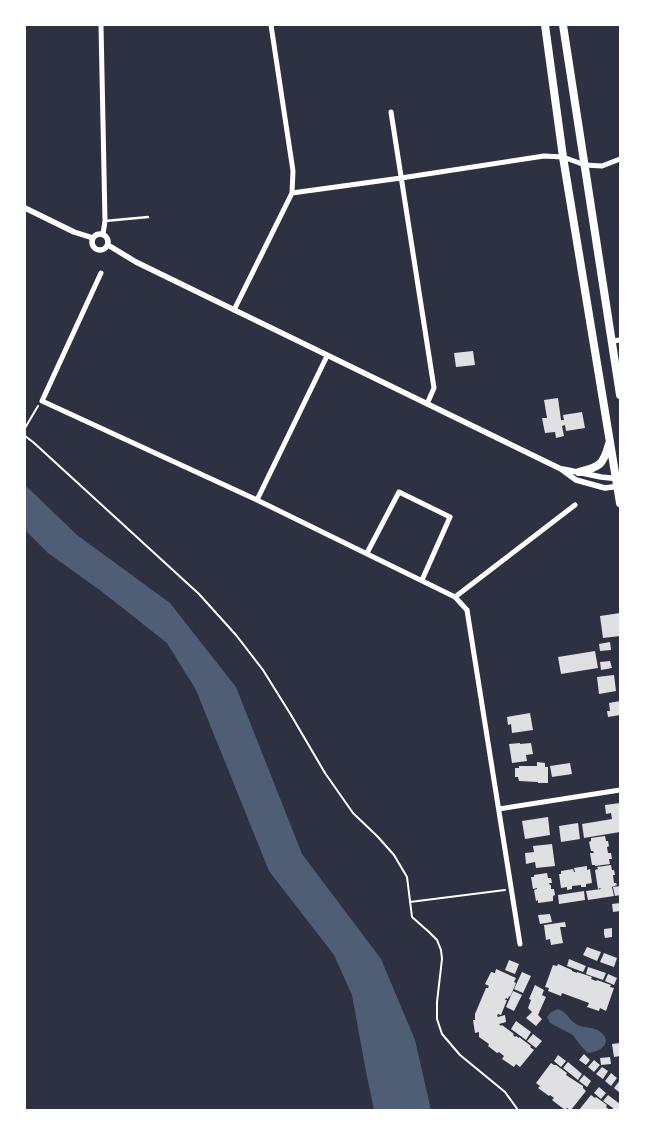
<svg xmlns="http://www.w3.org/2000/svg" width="645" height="1135" viewBox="0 0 645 1135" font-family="'Asap Condensed',sans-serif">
<rect width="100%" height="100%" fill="#2d3142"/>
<path fill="#4f5d75" d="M25 485 77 535 170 603 236 687 302 854 381 959 415 1040 431 1110H374L366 1072 352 995 334 955 269 871 196 690 167 643 101 591 48 553 25 530Z
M558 1009C567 1012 569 1020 576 1024 583 1029 592 1026 599 1031 614 1041 602 1052 588 1053L581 1046 573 1035 550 1023 547 1017 551 1012Z"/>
<path fill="#e0e0e3" d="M473 351 475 365 456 367 454 353Z
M558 398 561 420H564L563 415 582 412 585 428 566 431 565 425 562 426 564 436 556 438 555 432 545 433 542 418H547L544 400Z
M620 613V636L603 638 600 616Z
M610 642 611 650 600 651 599 644Z
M595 651 598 668 561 674 558 657Z
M610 661 612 668 601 670 600 662Z
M614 675 616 691 599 694 597 677Z
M620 701V715L608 717 607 711H610L609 703Z
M530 713 533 730 512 733 511 724 508 725 507 717Z
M520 743V744L531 743 533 754 526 755 527 761 512 763 509 744Z
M537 762 545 763V767H548V783H538V782L519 781 518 777H515V768H519V766H537Z
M570 763 572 774 552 777 550 766Z
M620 803V832L584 838 582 824 612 819 611 813 606 814 605 805Z
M548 817 550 835 525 839 522 821Z
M578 823 580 839 561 842 559 826Z
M605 836 606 841H608L609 846 607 847 608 853H611L612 859H609L610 864 595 866V865H592L590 853H594L593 851H591L589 842 591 841V838Z
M552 844 555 866 536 868 535 862 526 864 525 853 534 852 533 846Z
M611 865 612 870H614L615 875H613L614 883H616L617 885 612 887 614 896 588 900 586 891 601 889 600 888 598 889 595 870 598 869 597 867Z
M587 866V870L590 869 592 883 586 884V887H581V885L572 886V889L567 890V887L561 888 559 874H561V871L573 869 574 872H575L574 868Z
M547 873 548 878H551L552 883H549L550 885H551V889H554L555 895 553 896V901L538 903V900L536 901 534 890 537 889V888L533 889 531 877H534V875Z
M620 886V895L615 896 613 887Z
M584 891 585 900 559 904 558 895Z
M620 903V911L613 912 612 904Z
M550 914 552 922 540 924 538 915Z
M565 922 566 927H560L563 943 551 945 550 939 546 940 544 925Z
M612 928V937L605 938 604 934 610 933 604 934V929Z
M587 947 601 952 597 961 583 955Z
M604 953 617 958 614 967 600 962Z
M569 959 586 966 583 972 567 966Z
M509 960 519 964 515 974 505 970Z
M558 964 572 970V971L577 973V972L592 977 591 979 596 981 597 980 611 985 610 987 614 988 606 1011 600 1008 599 1011 587 1007 589 1003 562 993 561 996 548 991 549 988 545 987 553 965 557 966Z
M588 967 606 973 603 980 586 974Z
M496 969 516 978 514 982 516 983 510 997 509 996 508 999 506 998 505 1000H507L501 1015 498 1014 497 1016 498 1017 505 1015 506 1022 499 1024 501 1026 502 1025 514 1034 513 1035 515 1037 516 1036 519 1038V1037L531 1046 530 1047 534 1050 520 1067 516 1064 514 1067 502 1059 504 1056 499 1052 497 1053 488 1046 489 1044 479 1037V1032L475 1033 473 1020H475V1014L486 988H488L489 986 485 984 491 972 495 973Z
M522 972 531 976 523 993 514 989Z
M608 974 617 978 614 985 605 981Z
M535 985 544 990 542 995 546 997 538 1015 542 1019 536 1026 526 1018 532 1012 528 1008 531 1000 529 999Z
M513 991 522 995 514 1011 506 1007Z
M516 1021 531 1032 526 1040 511 1029Z
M533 1034 542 1041 536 1048 527 1041Z
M620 1043V1056L614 1057 612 1044Z
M584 1054 590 1060 586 1065 579 1060Z
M558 1055 566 1061 561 1067 554 1061Z
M610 1057 611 1064 601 1065 600 1058Z
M594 1060 600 1065 594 1072 588 1067Z
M568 1062 582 1074 578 1080 563 1068Z
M551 1063 554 1065H556L567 1073 566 1075 583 1086V1088L586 1091 571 1110 567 1108 565 1110 552 1100 554 1098 550 1095 549 1096 538 1088 540 1086 536 1083Z
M602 1067 608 1071 603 1079 596 1074Z
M611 1073 617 1078 611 1086 605 1081Z
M584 1075 591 1081 587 1087 579 1081Z
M620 1080V1093L614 1088Z
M599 1087 606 1093 601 1099 594 1093Z
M591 1095 595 1098 596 1097 607 1105 606 1107 610 1110H579Z
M608 1095 620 1104 619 1110H612L613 1108 603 1101Z"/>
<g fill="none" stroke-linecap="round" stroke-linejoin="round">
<path stroke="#fff" stroke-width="2" d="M25 428 38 406
M25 436 33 442 199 594 236 635 263 670 291 715 325 773 353 813 378 837 394 855 407 877 412 917 429 932 437 940 441 950 442 959 437 1002V1019L442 1034 460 1055 505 1092 518 1110
M410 902 505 890"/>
<path stroke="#fff" stroke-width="2.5" d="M105 221 148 217"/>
<path stroke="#fff" stroke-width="5" d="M101 25 105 221 103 234
M391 112 434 388 427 404
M292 193 401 178 544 156 563 157 585 165 602 166 620 159
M101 273 42 401 257 500 455 597 467 610 520 944
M234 310 292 193 293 171 271 25
M612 341 620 340
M257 500 327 356
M367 553 399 492 450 517 422 580
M455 597 575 505
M499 809 620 790"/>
<path stroke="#fff" stroke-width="5.5" d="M25 208 74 232 93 238
M92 242a8 8 0 1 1 16 0a8 8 0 1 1-16 0Z
M108 245 136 262 561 469 576 480 605 488 620 486
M563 469 601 477 620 479"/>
<path stroke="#fff" stroke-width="8" d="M545 25 563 157 620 503
M563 25 620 395
M579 472C600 467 603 465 609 444"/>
</g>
<rect width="645" height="1135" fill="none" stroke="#ffffff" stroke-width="52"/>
</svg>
